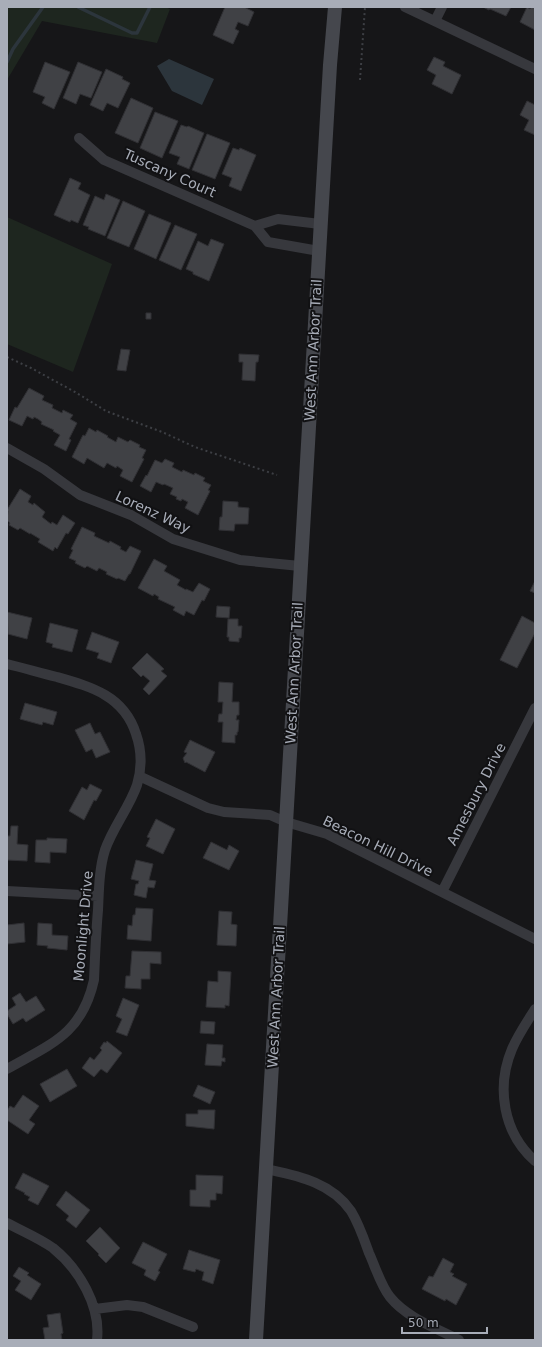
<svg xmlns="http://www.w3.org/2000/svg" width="542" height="1347" viewBox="0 0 542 1347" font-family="'DejaVu Sans',sans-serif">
<rect width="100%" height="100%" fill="#161618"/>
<path fill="#1e261f" d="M7 7H165L170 9 157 43 42 21 7 80Z
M7 217 112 264 73 372 7 344Z"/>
<path fill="#2c353c" d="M169 59 214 79 202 105 172 91 157 66Z"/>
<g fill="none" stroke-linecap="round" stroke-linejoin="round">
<path stroke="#2c353c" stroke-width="3.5" d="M78 7 132 33H137L150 7
M7 62 13 49 43 7"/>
</g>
<path fill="#404145" stroke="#303034" d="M225 7H244L254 12 248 26 238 22 235 29 239 31 233 44 213 35Z
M483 7H511L506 16 490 9 489 10Z
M527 7 530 9 531 7H535V30L520 22Z
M434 57 445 62 443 66 461 75 452 94 432 84 436 75 427 70Z
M45 62 70 72 54 109 42 103 45 97 33 92Z
M78 62 102 72 91 98 80 94 76 104 63 98Z
M106 69 123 77 122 79 130 83 118 108 107 103 103 111 90 105Z
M131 98 153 108 138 143 115 133Z
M527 101 535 105V135L524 130 529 120 520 115Z
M155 112 178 121 162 158 140 148Z
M181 125 187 127 188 126 204 133 189 169 177 164 180 157 169 153Z
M207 134 230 143 215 179 192 170Z
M233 148 239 150 240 148 256 155 241 191 229 186 232 178 222 174Z
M70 178 81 183 78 189 90 195 78 223 71 220 70 222 54 215Z
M106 194 120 200 105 236 88 229 89 227 83 225 95 196 104 200Z
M123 201 145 211 129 247 107 238Z
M149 214 171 223 156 259 134 249Z
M175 225 197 234 181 270 159 260Z
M211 239 224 244 209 281 193 274V272L186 269 198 241 208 246Z
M146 313H151V319H146Z
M121 349 130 350 126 371 117 370Z
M239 354 259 355 258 362H256L255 381 242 380 243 362H239Z
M29 388 44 396 42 400 53 405 52 408 62 413 63 410 73 415 70 419 77 423 69 439 71 440 66 451 54 445 60 435 53 431 54 430 41 424 42 422 38 419 34 417 33 419 27 416 22 426 9 420 15 407 17 408Z
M89 428 96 432 97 430 108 436 107 437 116 442 118 437 128 442 130 440 140 445 139 447 146 450 142 458 144 459 132 482 120 476 123 470 117 466 116 468 107 463 104 468 87 458 84 464 72 457 83 435 85 436Z
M165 459 174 463 172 467 182 472 183 470 194 475 195 473 205 478 203 481 211 485 208 490 210 491 198 515 185 508 188 502 182 499 181 501 176 499 177 497 170 494 173 488 164 484 163 485 156 482 151 492 140 486 146 475 147 476 155 460 162 463Z
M20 489 31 496 28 502 33 505 34 503 45 512 42 517 51 524 52 522 57 525 63 515 75 523 68 534 66 533 57 549 55 547 53 551 38 542 40 539 30 533V534L20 528 18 530 9 525 10 523 7 520 8 511 7 510Z
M223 501 238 502V507L249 508 248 524H235L234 531 219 530 220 517H222Z
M82 527 95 533 94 536 109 543 110 541 121 547 120 549 126 552 130 546 141 551 130 574H129L125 581 118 578 117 579 106 574 107 572 99 568 97 571 87 566 85 568 75 563 76 561 69 558 73 550 71 549Z
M154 559 167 566 164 571 180 580 177 585 186 590V589L193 592 199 583 210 589 204 601 202 600 194 615 186 611 184 616 173 610 175 607 158 599 159 597 154 594 153 596 138 588Z
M535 581V593L530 591Z
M217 606 230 607 229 618 216 617Z
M7 612 32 618 27 639 8 634Z
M522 616 535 623V633L517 668 500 660Z
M228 619H238V626H242L241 638H239V642L229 641V637H227Z
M50 623 78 630 72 652 52 647 53 644 46 642Z
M92 632 119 642 111 663 97 658 99 653 86 649Z
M147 653 164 669 161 671 167 676 149 695 143 689 150 681 143 675 141 677 132 668Z
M219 682 233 683 232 702H239V715H237L236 720H239L238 732H237V735H235V743L222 742 223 722H218L219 714H222L223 702H218Z
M25 703 57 712 53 725 43 722 42 725 20 719Z
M90 723 95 734 100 732 110 752 96 758 92 749 86 752 75 730Z
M190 740 215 752 205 772 186 762 185 763 183 758 187 753 184 752Z
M90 784 102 790 96 801 94 800 84 820 69 811 82 787 87 790Z
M156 819 175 829 163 854 146 846 150 838 147 837Z
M11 826H18L17 844 28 845 27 861 7 860V836H10Z
M47 838 67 839 66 853 50 852V863L35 862 36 840H47Z
M211 842 227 850 229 845 239 851 229 870 203 858Z
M136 860 153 864 149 880 156 881 154 888 148 887 146 898 134 895 136 884H138L139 881 131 879Z
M136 908 153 909 151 941 127 939 128 925 132 926 133 915H135Z
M219 911 232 912 231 924 237 925 236 946 217 945Z
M7 923V925L24 923 25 942 7 944Z
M38 923 52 924V935L68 936 67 950 47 948 48 946 37 945Z
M132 951 161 952V964L150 963V979H141V989L125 988 126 976H130Z
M218 971 231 972 229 1006 225 1005V1008L206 1007 208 981 218 982Z
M20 993 26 1002 36 996 45 1010 26 1022 23 1018 13 1024 7 1014V1011L16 1005 12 998Z
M123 998 139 1005 127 1036 116 1032 122 1019 116 1016Z
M201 1021 215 1022 214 1034 200 1033Z
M107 1041 122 1053 107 1073 101 1069 94 1077 82 1068 90 1057 94 1060 102 1050 100 1048 104 1042 106 1043Z
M207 1044 223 1045 222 1058H225V1062L222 1061 221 1066 205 1065Z
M67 1069 77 1086 50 1102 40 1084Z
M198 1085 215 1092 210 1104 193 1096Z
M23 1095 39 1106 29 1120 35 1124 28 1134 7 1120V1111L10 1106 14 1108Z
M198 1110H215L214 1129 186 1126V1114H198Z
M23 1173 49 1186 38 1205 28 1200 30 1197 24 1194 25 1193 15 1188Z
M196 1175 223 1176 222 1194 216 1193V1200H210V1207L190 1206V1190H196Z
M66 1191 90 1210 76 1228 66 1220 69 1216 56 1205Z
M100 1227 120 1248 106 1263 98 1255 99 1254 86 1241Z
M143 1242 167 1254 158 1271 160 1272 155 1281 144 1275 146 1270 132 1263Z
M189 1250 220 1260 213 1284 202 1280 204 1272 196 1269 195 1272 183 1269Z
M443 1258 454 1264 450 1272 454 1274 452 1276 467 1284 456 1305 446 1299 445 1301 422 1289 429 1276 433 1277Z
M19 1267 29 1273 27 1275 41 1284 31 1300 15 1290 21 1281 13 1276Z
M60 1313 63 1333 61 1334 62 1340H45L43 1328 49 1327 47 1315Z"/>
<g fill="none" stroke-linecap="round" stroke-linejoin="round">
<path stroke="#3d3f44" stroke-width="2" stroke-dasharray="2 3" stroke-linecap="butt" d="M360 80 365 7
M7 357 31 368 75 392 106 411 162 432 195 447 277 475"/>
<path stroke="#37383d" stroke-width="10" d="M405 7 535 69
M435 21 442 7
M79 138 104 160 255 226
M319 251 268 242 255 226 278 219 320 224
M7 448 44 469 80 495 131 515 173 539 240 560 300 566
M7 664C24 668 40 673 57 677 92 687 124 696 136 734 142 751 142 768 137 785 129 808 113 827 105 850 99 869 99 890 98 910 96 933 95 956 94 980 82 1034 51 1044 7 1069
M139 776 208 808 224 812 270 815 286 822 327 834 535 939
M7 891 98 896
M442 892 535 708
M535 1009C527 1022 518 1035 512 1049 496 1087 503 1133 535 1161
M266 1169C298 1176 331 1182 351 1211 359 1224 364 1239 369 1253 375 1266 381 1286 390 1297 407 1318 436 1328 459 1340
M7 1223C22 1231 39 1238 53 1248 79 1269 101 1306 97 1340
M95 1309 127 1305 143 1307 193 1327"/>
<path stroke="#45474d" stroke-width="14" d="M256 1340 330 65 335 7"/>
</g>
<g text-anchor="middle" stroke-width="4" stroke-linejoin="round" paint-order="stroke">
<g font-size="14" fill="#a8adb8" stroke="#111113">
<text transform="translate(170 173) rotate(24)" y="5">Tuscany Court</text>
<text transform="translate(313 350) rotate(-87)" y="5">West Ann Arbor Trail</text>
<text transform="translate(153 512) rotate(25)" y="5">Lorenz Way</text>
<text transform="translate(294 673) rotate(-87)" y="5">West Ann Arbor Trail</text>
<text transform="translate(476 794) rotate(-63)" y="5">Amesbury Drive</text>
<text transform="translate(378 846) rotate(26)" y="5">Beacon Hill Drive</text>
<text transform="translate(83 926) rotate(-85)" y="5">Moonlight Drive</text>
<text transform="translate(276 997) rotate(-87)" y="5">West Ann Arbor Trail</text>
</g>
</g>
<rect width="542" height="1347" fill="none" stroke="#a8adb8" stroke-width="16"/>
<path d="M402 1327v6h85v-6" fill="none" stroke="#a8adb8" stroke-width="2"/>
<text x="408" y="1327" font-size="12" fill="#a8adb8" stroke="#111113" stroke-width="3" paint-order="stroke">50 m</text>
</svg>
